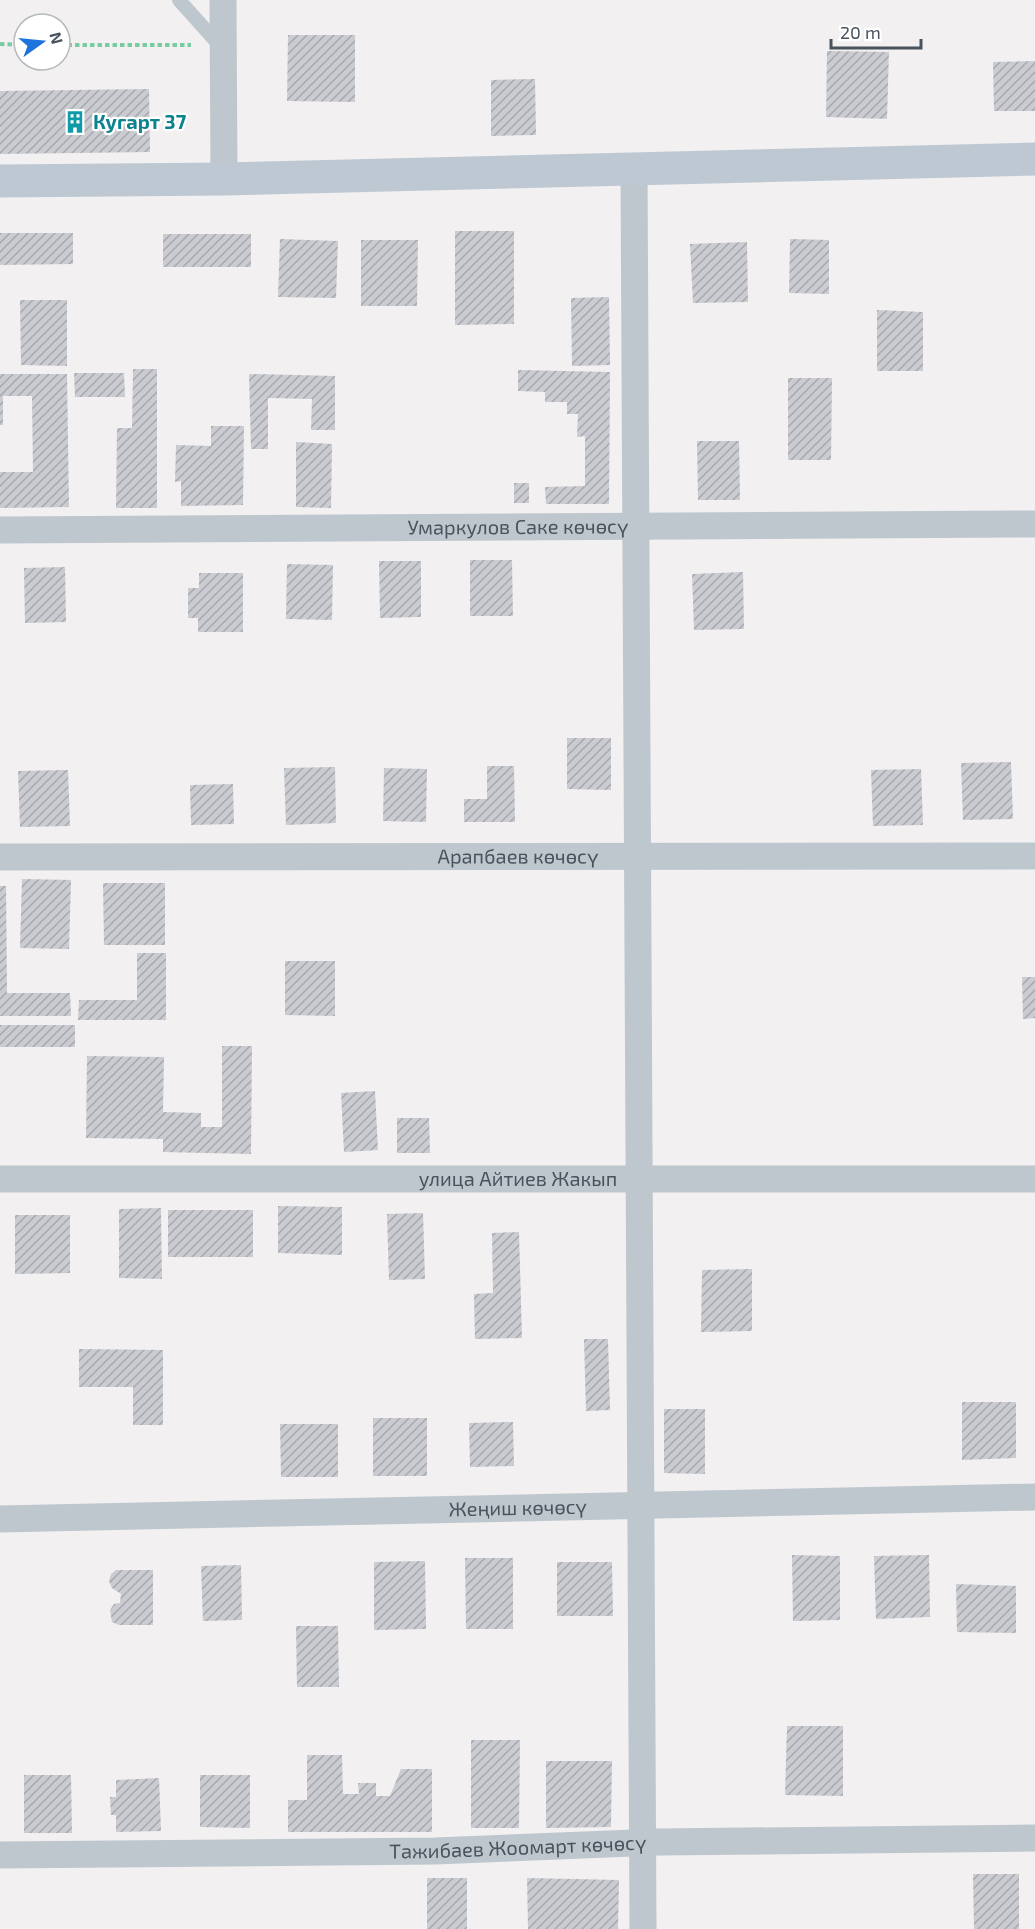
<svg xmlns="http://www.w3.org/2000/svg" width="1035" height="1929" viewBox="0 0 1035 1929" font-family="'Exo 2',sans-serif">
<defs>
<pattern id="building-hatch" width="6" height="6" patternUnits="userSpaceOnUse" patternTransform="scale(1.5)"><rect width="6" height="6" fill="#caccd2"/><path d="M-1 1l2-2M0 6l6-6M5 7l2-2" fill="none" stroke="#a6a8ae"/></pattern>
</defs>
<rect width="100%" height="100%" fill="#f2f0f0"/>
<path fill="url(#building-hatch)" d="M288 35H355V102L287 101Z
M827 51 889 52 887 119 826 117Z
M1035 61V111H994L993 62Z
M535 79 536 135 491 136V80Z
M149 89 150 152 0 154V91Z
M455 231H514V324L455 325Z
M0 233H73V264L0 265Z
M163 234H251V267H163Z
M280 239 338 241 336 298 278 297Z
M790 239 829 240V294L789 293Z
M361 240H418L417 306H361Z
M747 242 748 302 693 303 690 244Z
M609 297 610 365 572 366 571 298Z
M20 300H67V366L21 365Z
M877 310 923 312V371H877Z
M133 369H157V508H116L117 428H132Z
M518 370 610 372 609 504H546L545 487 585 486V436L577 437 578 414H567V402H545V392L518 391Z
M74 373H124L125 397H75Z
M0 374H67L69 507 0 508V472H33L32 396H3V425H0Z
M249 374 335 376V430H311L312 399 268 398V449H251Z
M788 378H832L831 460H788Z
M211 426H244L243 505 181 506V481L175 482 176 445 211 446Z
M697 441H739L740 500H698Z
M296 442 332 444 331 508 296 507Z
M514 483H529V503H514Z
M470 560H512L513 616H470Z
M379 561H421V617L380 618Z
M287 564 333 565 332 620 286 619Z
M65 567 66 622 25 623 24 568Z
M743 572 744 629 694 630 692 574Z
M199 573H243V632H198V618H188V588H199Z
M567 738H611V790L567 789Z
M1011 762 1013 819 963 820 961 763Z
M487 766H514L515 822H464V799H487Z
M335 767 336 823 286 825 284 768Z
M384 768 427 769 426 822 383 821Z
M921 769 923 825 873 826 871 770Z
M68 770 70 826 20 827 18 771Z
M233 784 234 824 191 825 190 785Z
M22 879 71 880 69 949 20 948Z
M103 883H165V945H104Z
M0 886H6L7 993H70L71 1016H0Z
M137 953H166V1020H78L79 1000H137Z
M285 961H335V1016L285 1015Z
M1022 977H1035V1018L1023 1019Z
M0 1025H75V1047H0Z
M222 1046H252L251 1154 163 1152V1139L86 1138 87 1056 164 1057 163 1112 201 1113V1127H222Z
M375 1091 378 1150 344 1152 341 1093Z
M397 1118H429L430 1153H397Z
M278 1206 342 1207V1255L278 1253Z
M161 1208 162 1279 119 1278V1209Z
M168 1210H253V1257H168Z
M423 1213 425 1279 389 1280 387 1214Z
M15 1215H70V1273L15 1274Z
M519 1232 522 1338 475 1339 474 1294 493 1293 492 1233Z
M752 1269V1331L701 1332 702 1270Z
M584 1339H608L610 1410 586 1411Z
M79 1349 163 1350V1425H133V1387H79Z
M962 1402H1016V1458L962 1460Z
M664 1409H705V1474L664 1473Z
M373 1418H427V1476H373Z
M513 1422 514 1466 470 1467 469 1423Z
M280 1424H338V1477H281Z
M792 1555 840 1556V1620L793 1621Z
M929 1555 930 1617 876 1619 874 1556Z
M465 1558H513V1629H466Z
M425 1561 426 1629 374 1630V1562Z
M557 1562H612L613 1616H557Z
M241 1565 242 1620 203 1621 201 1566Z
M116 1570H153V1625H119L112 1622 110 1610 114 1604 120 1603 121 1594 112 1588 109 1581 111 1574Z
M956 1584 1016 1586V1633L957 1632Z
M296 1626H338L339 1687H297Z
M787 1726H843V1796L785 1795Z
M471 1740H520L519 1828H471Z
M307 1755H342L343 1794H359L358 1783H376V1796H390L401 1769H432V1832H288V1800H307Z
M546 1761H612L611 1827 546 1828Z
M24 1775H71L72 1833H24Z
M200 1775H250V1828L200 1827Z
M159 1778 161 1831 116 1832V1815H111L110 1797H116V1780Z
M973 1874H1019V1929H974Z
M427 1878H467V1929H427Z
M527 1878 619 1880 618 1929H528Z"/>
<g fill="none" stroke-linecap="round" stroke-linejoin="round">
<path stroke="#79cba2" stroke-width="4" stroke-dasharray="4.5 3" stroke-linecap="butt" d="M0 44 24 45
M60 45H191"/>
<path stroke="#bec7ce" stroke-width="14" d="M179 0 222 48"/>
<g stroke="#bec7ce" stroke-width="27">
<path d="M223 0 224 179"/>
<path d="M634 169 643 1929"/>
<path id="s1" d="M0 530 1035 524"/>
<path id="s2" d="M0 857 1035 856"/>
<path id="s3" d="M0 1179H1035"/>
<path id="s4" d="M0 1519 1035 1497"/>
<path id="s5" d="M0 1855 435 1851 658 1842 1035 1838"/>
</g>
<path stroke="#bec8d3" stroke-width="33" d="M0 181 224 179 1035 159"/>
</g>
<defs>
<g id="building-bare" transform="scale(1.8)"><path d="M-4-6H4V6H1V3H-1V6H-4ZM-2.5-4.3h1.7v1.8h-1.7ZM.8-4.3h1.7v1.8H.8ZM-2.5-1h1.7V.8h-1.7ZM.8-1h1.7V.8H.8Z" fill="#0f9aa8" stroke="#fff" stroke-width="2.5" paint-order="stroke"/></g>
</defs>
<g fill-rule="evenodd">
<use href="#building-bare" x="75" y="122"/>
</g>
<g text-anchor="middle" stroke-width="4.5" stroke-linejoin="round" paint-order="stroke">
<g font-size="20" font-weight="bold" fill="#0d838f" stroke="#fff" text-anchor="start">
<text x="93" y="129">Кугарт 37</text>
</g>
<g font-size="20" fill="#48535d" stroke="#fff">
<text dy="7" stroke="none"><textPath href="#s1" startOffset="518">Умаркулов Саке көчөсү</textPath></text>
<text dy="7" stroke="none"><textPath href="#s2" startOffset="518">Арапбаев көчөсү</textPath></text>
<text dy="7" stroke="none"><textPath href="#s3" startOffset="518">улица Айтиев Жакып</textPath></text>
<text dy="7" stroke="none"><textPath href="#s4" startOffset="518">Жеңиш көчөсү</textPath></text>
<text dy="7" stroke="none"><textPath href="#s5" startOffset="518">Тажибаев Жоомарт көчөсү</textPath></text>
</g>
</g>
<g transform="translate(42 42) rotate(75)"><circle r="28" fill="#ffffff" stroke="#b6babe" stroke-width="1.5"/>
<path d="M0-4.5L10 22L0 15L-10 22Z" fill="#1f73dd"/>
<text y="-9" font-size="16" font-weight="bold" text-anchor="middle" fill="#48535d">N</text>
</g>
<path d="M831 39v9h90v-9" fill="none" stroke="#48535d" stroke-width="3"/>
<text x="840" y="39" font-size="18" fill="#48535d" stroke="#ffffff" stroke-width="4.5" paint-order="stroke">20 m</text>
</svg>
